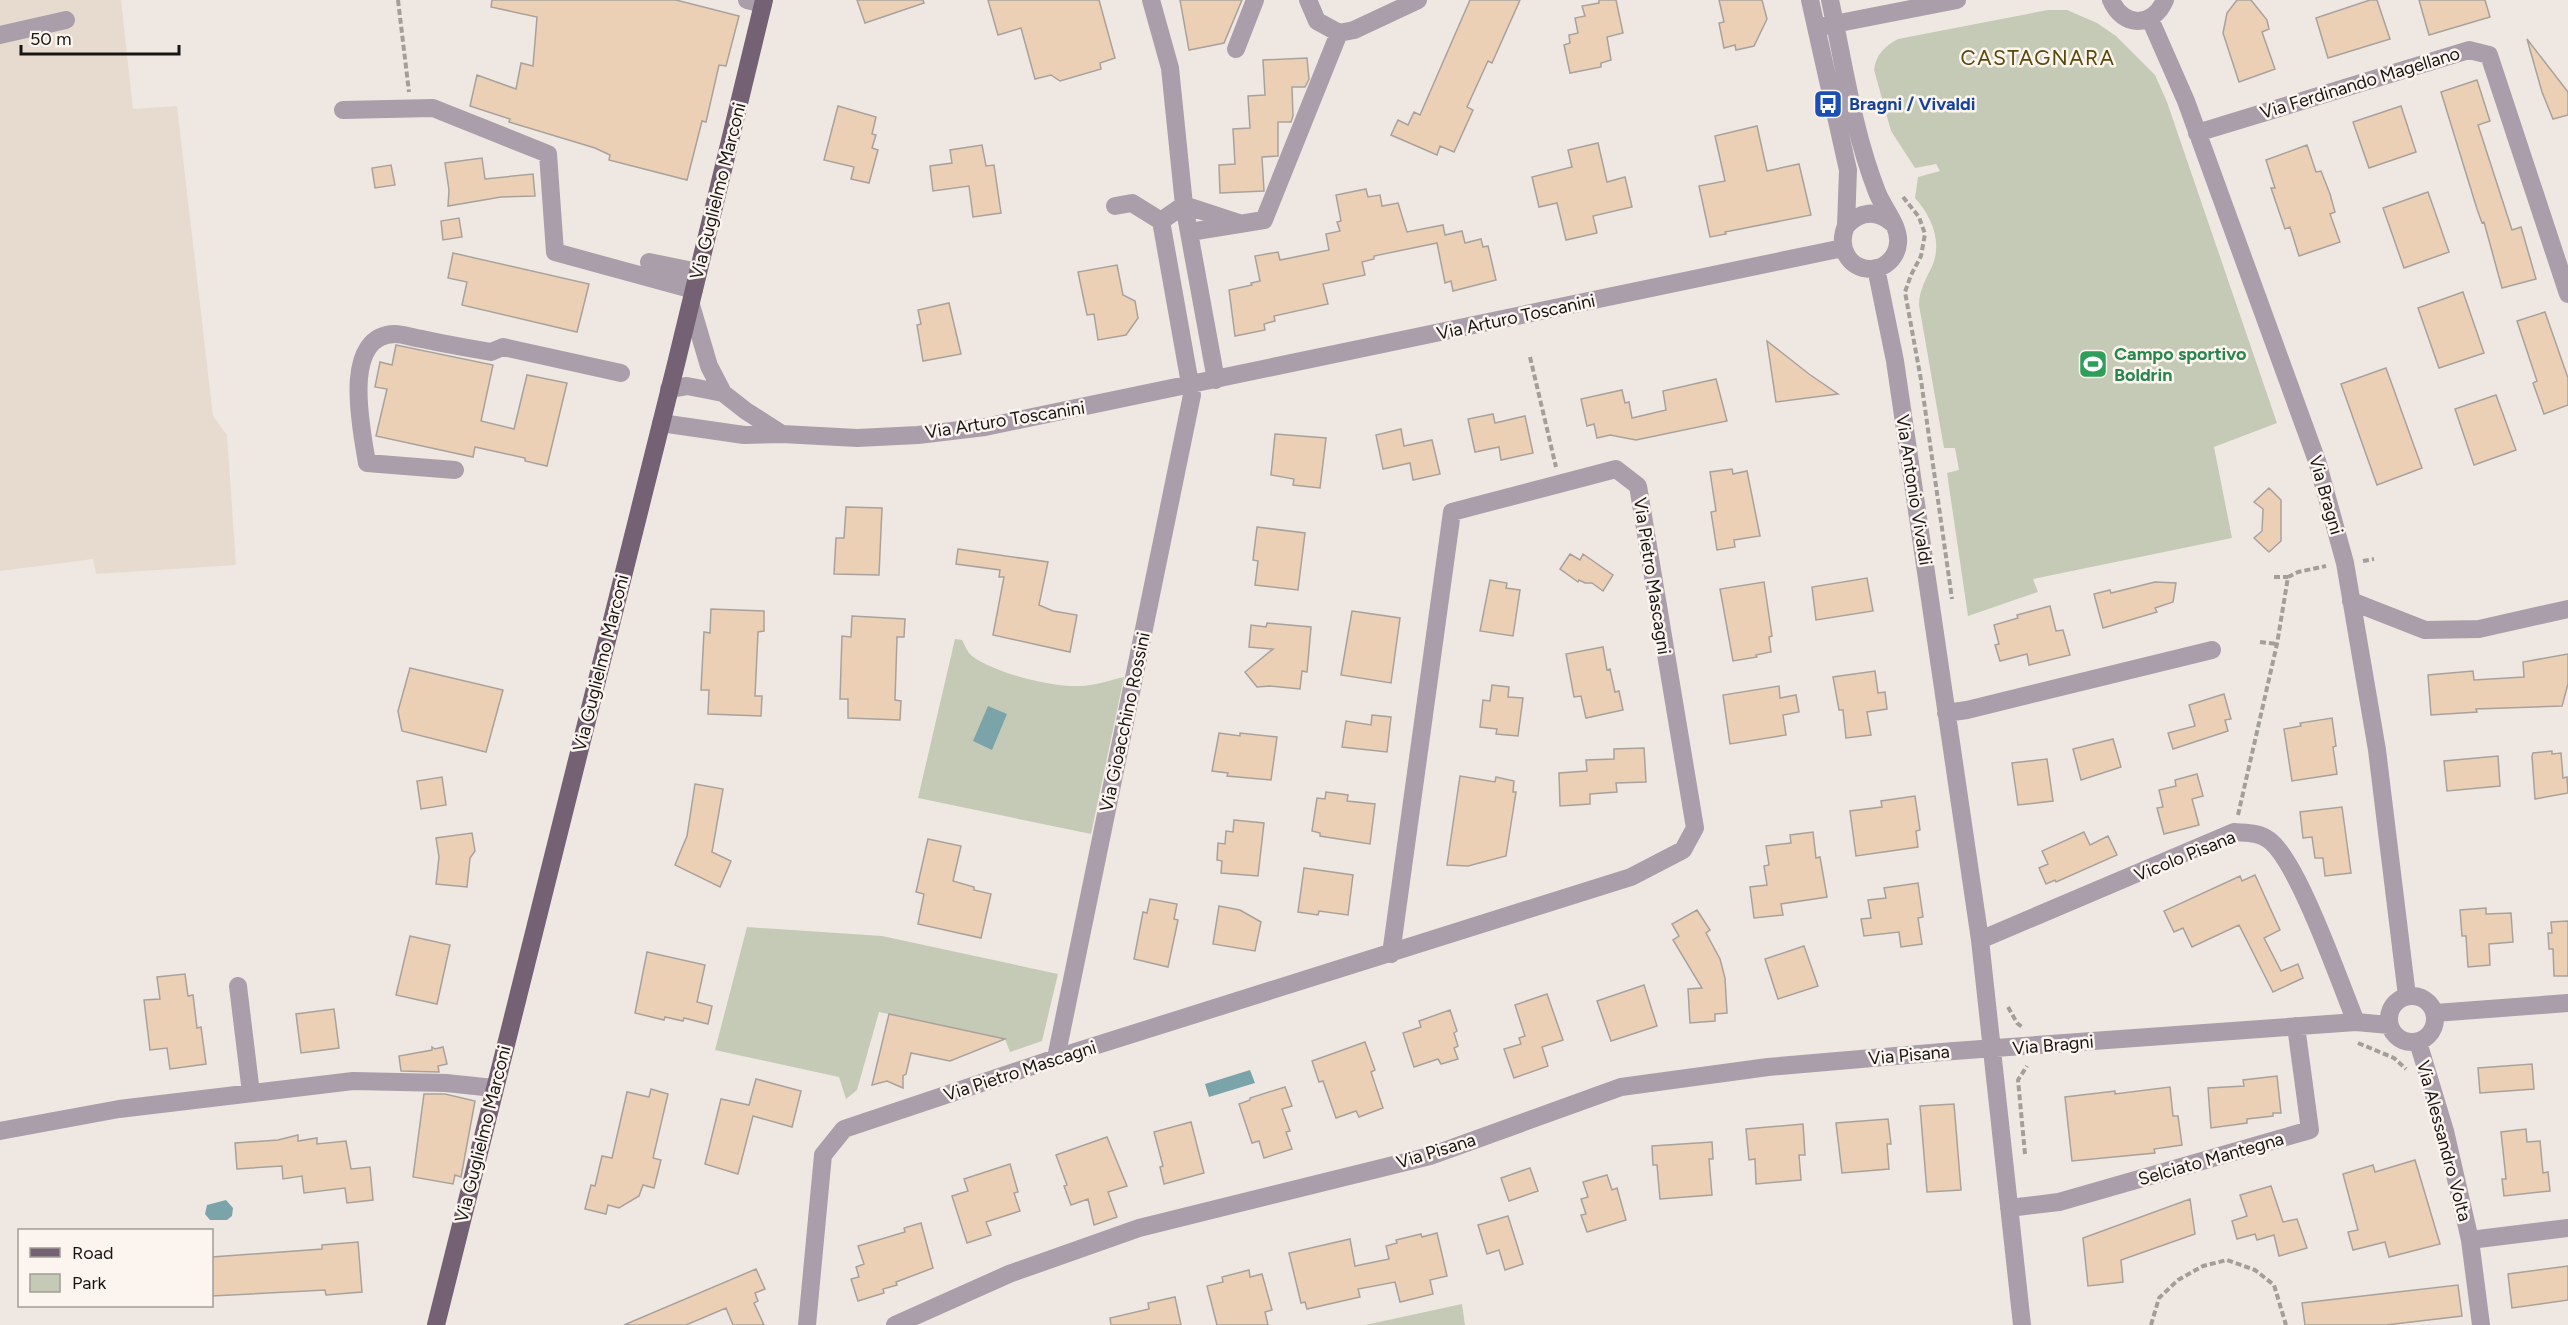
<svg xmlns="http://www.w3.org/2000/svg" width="2568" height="1325" viewBox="0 0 2568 1325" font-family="Figtree,sans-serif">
<rect width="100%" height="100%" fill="#efe8e2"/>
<path fill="#e7dbcf" d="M0 0H121L133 109 177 106 213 416 227 435 236 565 96 574 93 559 0 571Z"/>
<path fill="#c5cab6" d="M2048 10H2067L2097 23 2116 36 2155 75 2167 102 2277 423 2214 447 2232 538 2033 579 2038 592 1968 616 1947 473 1959 470 1955 448H1944L1919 305C1919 289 1927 278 1933 264 1942 240 1931 216 1915 198L1918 177 1940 171 1936 164 1915 168 1891 131 1874 70C1876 54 1885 46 1898 39Z
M955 639 962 640C965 645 967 652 972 656 995 673 1050 687 1079 686 1094 686 1110 680 1124 677L1091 834 918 798Z
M747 927 882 936 1058 974 1042 1041 1010 1052 1005 1039 879 1012 857 1090 846 1099 839 1077 715 1050Z
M1462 1304 1465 1325H1365Z"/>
<path fill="#7ba4aa" d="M988 706 1007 714 992 750 973 741Z
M1250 1070 1255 1083 1209 1097 1205 1084Z
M226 1200 233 1208 232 1216 227 1220H210L205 1214 207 1205Z"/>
<path fill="#ebd0b6" stroke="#a9a29c" stroke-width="1.5" d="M492 0H676L739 16 726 66 719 65 706 122 702 121 687 180 609 160 610 155 595 148 509 122 510 119 470 106 477 75 516 89 521 63 533 66 537 17 491 7Z
M857 0H923L924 3 865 23Z
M988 0H1099L1115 58 1100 63 1101 69 1060 81 1051 75 1035 79 1021 28 998 35Z
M1180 0H1242L1224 43 1189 50Z
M1470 0H1520L1492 63 1488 61 1467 107 1473 110 1454 152 1440 146 1437 155 1391 135 1398 120 1408 125 1414 112 1420 115Z
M1599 0H1616L1623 33 1607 37 1611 60 1601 63V67L1570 73 1564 45 1570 43 1569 35 1578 33 1575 18 1585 16 1582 6 1599 3Z
M1719 0H1762L1767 19 1754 46 1736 50 1735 45 1724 48 1719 23 1724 22Z
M2237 0H2251L2267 20 2269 29 2262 32 2275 69 2239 82 2223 33 2227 13Z
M2370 0H2377L2390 39 2328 58 2316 18Z
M2419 0H2485L2490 17 2429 35Z
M2527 39 2568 92V115L2553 119 2542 92Z
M1307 58 1309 79 1305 87H1292L1293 116 1291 122H1278V156L1262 157 1264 191 1220 193 1219 165 1235 164 1233 129 1250 128 1248 96 1265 95 1263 60Z
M2477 80 2490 121 2478 125 2512 230 2521 227 2536 279 2502 288 2484 222 2482 223 2477 209 2441 92Z
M838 106 876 117 872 134 876 135 872 148 878 150 869 183 851 179 854 167 824 160Z
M2401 106 2416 152 2369 168 2353 122Z
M1757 126 1767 171 1799 164 1811 215 1725 232 1726 234 1710 237 1699 186 1725 181 1715 136Z
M1598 143 1607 182 1625 177 1632 207 1593 216 1597 233 1566 240 1557 203 1539 207 1532 177 1572 167 1568 150Z
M982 145 986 166 994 165 1001 213 973 217 969 186 933 191 930 166 952 163 950 150Z
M2307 145 2316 172 2321 171 2330 194 2335 212 2330 214 2340 242 2299 256 2290 227 2285 229 2271 188H2275L2266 160Z
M482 158 485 179 533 174 535 196 501 197 448 206 449 190 445 163Z
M391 165 395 185 375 188 372 168Z
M1366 189 1368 197 1380 195 1382 206 1398 203 1407 232 1443 225 1445 235 1462 231 1465 243 1481 239 1483 247 1488 246 1496 280 1453 291 1451 281 1445 283 1437 243 1374 256V259L1362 262 1365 275 1323 284 1328 304 1274 316 1275 321 1264 324 1265 330 1235 336 1229 290 1252 285 1251 283 1260 281 1255 256 1278 252 1280 260 1329 250 1326 234 1340 231 1337 222 1341 221 1336 195Z
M2428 192 2449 252 2404 268 2383 208Z
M459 218 462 237 443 240 441 221Z
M453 253 589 284 577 332 462 305 467 282 448 278Z
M1117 265 1123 295 1135 301 1138 318 1126 335 1098 340 1094 314 1087 315 1078 272Z
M2463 292 2484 353 2439 368 2418 308Z
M949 303 961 354 923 361 917 325 921 324 918 310Z
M2545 312 2568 378V405L2544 414 2533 383 2537 381 2517 321Z
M1767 341 1809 374 1838 394 1776 402Z
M396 345 493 365 481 421 514 429 527 375 567 383 547 466 525 461V458L475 447 473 457 376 436 387 389 375 387 380 362 392 365Z
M2386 368 2422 468 2377 485 2341 384Z
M1716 379 1727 421 1636 440 1610 435 1597 438 1594 424 1587 426 1581 399 1622 390 1625 403 1629 402 1632 418 1666 410 1663 391Z
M2496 395 2516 450 2474 465 2455 409Z
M1493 414 1495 423 1525 416 1533 453 1501 460 1499 447 1475 452 1468 419Z
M1401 429 1404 446 1432 440 1440 474 1413 480 1410 463 1383 469 1376 435Z
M1275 434 1326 438 1320 488 1293 485 1294 479 1271 475Z
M1732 469 1733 474 1747 471 1760 536 1734 540 1735 547 1717 550 1711 512 1716 511 1710 472Z
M2269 488 2281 500V541L2269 552 2254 538 2262 531 2263 509 2254 502Z
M846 507 882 508 879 575 834 574 836 538H844Z
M1257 527 1305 533 1298 590 1255 585 1258 561 1253 560Z
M958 549 1048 562 1039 605 1053 611 1077 615 1070 652 993 635 1004 577H999L1000 570 956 564Z
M1570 554 1580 560 1583 554 1613 575 1603 591 1592 583H1585L1579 580 1578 582 1560 569Z
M1867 578 1873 611 1816 620 1812 587Z
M1490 580 1507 583 1506 588 1520 590 1513 636 1480 631Z
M1764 582 1772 636 1769 637 1771 652 1756 655 1757 657 1733 661 1720 589Z
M2155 582 2176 583 2173 602 2155 608 2157 612 2103 628 2094 594 2110 590 2111 593Z
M2050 606 2056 631 2063 630 2070 655 2029 665 2027 654 2000 661 1995 645 1999 644 1994 625 2018 618 2017 615Z
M711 609 764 611V631L758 632 755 696H762L761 716 708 714 709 690H701L704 632 710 633Z
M1352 611 1400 618 1391 683 1341 675Z
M852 616 905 619 904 637H897L895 700 901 701 900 720 848 718V699H840L842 636 851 637Z
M1267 623 1311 627 1307 672 1302 671 1300 689 1270 686 1257 687 1245 672 1273 649 1249 647 1251 625 1266 627Z
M1603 647 1607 670 1610 669 1615 692 1619 691 1623 710 1586 718 1581 696 1574 697 1566 654Z
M2568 654V684L2562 706 2476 709 2477 712 2431 715 2428 675 2473 671 2474 680 2524 677 2523 662Z
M410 668 503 690 486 752 402 731 398 711Z
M1875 671 1878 693 1885 692 1887 709 1867 712 1871 735 1846 738 1843 710H1839L1833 677Z
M1492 685 1509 687 1508 697 1523 698 1518 736 1496 734 1497 729 1480 727 1483 700 1490 701Z
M1779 686 1780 698 1796 695 1799 712 1783 715 1786 735 1730 744 1723 695Z
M2224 694 2231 719 2225 720 2228 731 2173 749 2168 733 2195 726 2189 705Z
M1372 715 1391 717 1387 752 1342 747 1346 721 1371 725Z
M2332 718 2336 746 2333 747 2337 774 2292 781 2284 729 2301 726 2300 723Z
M1219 733 1240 736V733L1277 737 1271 780 1227 776 1228 773 1212 771Z
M2113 739 2121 767 2081 780 2073 749Z
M1644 748 1646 782 1616 783 1617 792 1590 794V804L1560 806 1559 773 1587 771 1586 760 1614 759V749Z
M2552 751V754L2561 753 2563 778 2567 777 2568 793 2535 799 2532 756 2533 753Z
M2498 756 2500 786 2447 791 2444 761Z
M2047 759 2053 801 2018 805 2012 763Z
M2197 774 2203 796 2192 799 2199 825 2164 834 2157 808 2163 807 2159 790 2176 786 2175 780Z
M1460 776 1495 782 1496 777 1514 781 1513 792H1516L1506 856 1468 866 1447 865Z
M442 777 446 805 421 809 417 781Z
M695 784 723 789 712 852 731 861 720 887 675 865 687 836Z
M1326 792 1348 795 1347 801 1375 804 1370 844 1320 836V833L1312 831 1317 798 1325 799Z
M1915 796 1920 830 1916 831 1918 847 1856 856 1850 811 1882 807 1881 801Z
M2342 807 2351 873 2325 876 2323 858H2315L2312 837 2303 838 2300 812Z
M1234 820 1264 823 1258 876 1221 873 1222 861 1217 860 1218 843 1225 844 1226 831 1233 832Z
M1813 832 1816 858 1820 857 1827 897 1781 904 1783 915 1754 918 1750 887 1767 885 1764 866 1769 865 1766 846 1791 843 1790 835Z
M2084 832 2090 845 2108 836 2117 855 2056 882 2055 880 2046 884 2039 868 2048 864 2042 851Z
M472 833 475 851 470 858 467 887 436 884 439 857 436 838Z
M928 839 961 846 953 881 974 887V890L991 894 981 938 918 924 924 894 916 892Z
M1304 868 1353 875 1348 915 1319 911 1318 915 1298 912Z
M2255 875 2280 930 2264 938 2281 971 2298 964 2303 978 2273 992 2239 925 2192 947 2183 928 2174 932 2164 911 2240 876 2242 881Z
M1918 883 1923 917 1918 918 1922 944 1901 947 1899 932 1864 936 1861 919 1871 918 1868 900 1886 898 1884 888Z
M1150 899 1177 904 1174 919 1178 920 1168 967 1134 959 1143 912 1147 913Z
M1219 906 1240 910 1261 922 1255 951 1213 944Z
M2486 908V914L2511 913 2513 942 2489 944 2490 965 2468 967 2466 936H2462L2460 910Z
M1697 910 1710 930 1706 933 1720 959 1725 978 1727 1013 1715 1014V1021L1690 1023 1688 989 1702 988 1673 940 1679 936 1672 924Z
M2568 921V976H2554L2553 949H2549L2548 933H2552L2551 922Z
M410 936 450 945 437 1004 396 995Z
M1804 946 1818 986 1778 999 1765 959Z
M647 952 705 965 697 1002 712 1006 708 1024 684 1018 683 1021 665 1017 664 1020 635 1013Z
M185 974 188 996 193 995 197 1028 201 1027 206 1064 170 1069 167 1048 150 1050 144 1000 160 999 157 977Z
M1644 985 1657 1026 1611 1041 1597 1001Z
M1547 994 1563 1040 1542 1047 1548 1066 1514 1078 1504 1049 1521 1044 1519 1038 1525 1036 1515 1005Z
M334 1009 339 1048 301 1053 296 1014Z
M1450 1010 1457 1031 1454 1033 1458 1046 1454 1048 1458 1059 1441 1064 1438 1059 1414 1067 1403 1033 1421 1027 1419 1021Z
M889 1014 1005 1039 950 1061 911 1053 906 1074 903 1076V1088L887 1081 872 1085Z
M1365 1042 1375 1070 1371 1072 1383 1108 1359 1117 1356 1111 1336 1118 1323 1081 1319 1082 1312 1061Z
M432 1047 435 1049 443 1047 447 1064 438 1066 439 1072 401 1071 399 1056 432 1050Z
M2532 1064 2534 1089 2480 1093 2478 1068Z
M2277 1076 2281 1113H2273V1116L2247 1119V1123L2211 1128 2208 1088 2244 1086 2243 1080Z
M756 1079 801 1091 792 1127 753 1116 738 1174 705 1164 721 1099 749 1105Z
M1285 1087 1292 1106 1282 1109 1290 1131 1286 1132 1292 1149 1264 1158 1259 1141 1252 1143 1239 1104 1250 1100V1098Z
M2170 1087 2173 1116H2178L2182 1145 2154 1149 2155 1153 2072 1161 2065 1097 2115 1091V1094Z
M651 1089 668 1094 653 1158 661 1160 654 1188 643 1185 639 1196 619 1208 608 1205 606 1214 585 1209 591 1185 595 1186 602 1156 612 1158 627 1092 649 1097Z
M424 1094H445L475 1101 461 1177 455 1175 453 1184 413 1177Z
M1954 1104 1961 1190 1927 1192 1920 1106Z
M1888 1119 1891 1144H1887L1889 1169 1842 1173 1836 1123Z
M1191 1122 1204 1173 1164 1184 1160 1167 1163 1166 1154 1132Z
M1803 1124 1805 1155H1799L1801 1180 1756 1184 1755 1159 1749 1160 1746 1129Z
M2526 1129 2527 1142 2540 1141 2543 1173 2548 1172 2550 1191 2504 1196 2502 1179H2506L2501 1132Z
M298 1135V1141L317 1138V1144L346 1141 351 1169 370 1167 373 1200 347 1203 345 1188 304 1193 302 1176 283 1179 282 1166 237 1169 235 1143 278 1140Z
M1107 1137 1127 1186 1108 1192 1117 1217 1094 1225 1088 1199 1071 1205 1064 1186 1067 1185 1056 1155Z
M1712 1142 1713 1159H1709L1712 1195 1660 1199 1657 1165H1653L1652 1146Z
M2415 1160 2440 1244 2389 1257 2385 1242 2353 1250 2348 1232 2358 1230 2343 1174 2373 1165 2375 1172Z
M1010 1164 1018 1192 1014 1193 1020 1211 986 1222 991 1235 967 1243 952 1196 968 1191 964 1179Z
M1530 1168 1538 1191 1509 1201 1501 1178Z
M1607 1175 1612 1190 1617 1188 1626 1220 1587 1232 1581 1215 1586 1214 1581 1199 1588 1197 1583 1182Z
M2271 1186 2283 1222 2297 1219 2307 1248 2279 1256 2274 1235 2257 1240 2255 1234 2237 1239 2232 1221 2247 1216 2240 1195Z
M2190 1199 2195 1234 2121 1260 2123 1282 2088 1286 2083 1238Z
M1508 1216 1523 1264 1505 1270 1499 1250 1487 1254 1478 1225Z
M921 1223 933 1268 896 1282 897 1285 883 1289 884 1293 858 1301 851 1279 859 1277 856 1267 864 1264 858 1246 905 1232 904 1228Z
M1437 1233 1447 1276 1430 1280 1433 1294 1400 1302 1395 1282 1358 1289 1360 1297 1307 1309 1305 1302 1301 1303 1289 1253 1350 1239 1355 1266 1389 1259 1386 1246 1397 1243 1396 1240 1421 1234 1422 1237Z
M358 1242 362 1292 326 1295 325 1290 212 1296V1257L322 1249V1245Z
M2568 1266V1300L2512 1308 2508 1274Z
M756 1269 765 1289 755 1293 758 1301 754 1303 764 1325H733L726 1308 686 1325H624Z
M1249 1270 1250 1277 1262 1274 1272 1310 1265 1312 1268 1325H1217L1207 1286 1223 1282 1222 1277Z
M2458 1285 2462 1316 2386 1325H2305L2302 1303Z
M1175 1297 1181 1325H1111L1110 1318 1149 1309 1148 1303Z"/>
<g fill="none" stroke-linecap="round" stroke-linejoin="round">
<path stroke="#a39e99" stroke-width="4" stroke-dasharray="6 3" stroke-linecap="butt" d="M398 0 409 92
M1903 197 1919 217 1925 234 1921 256 1911 275 1905 292 1921 380 1952 599
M1530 357 1556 467
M2363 561 2374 559
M2274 577H2288
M2260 642 2277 644
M2238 815 2277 644 2288 577 2298 572 2326 566
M2008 1007 2017 1023 2022 1027
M2358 1043 2394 1058 2406 1069
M2025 1154 2018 1080 2027 1066
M2151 1325 2159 1298 2178 1280 2203 1266 2227 1260 2255 1270 2274 1285 2286 1325"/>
<path stroke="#aa9eaa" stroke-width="18" d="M747 0 763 4
M1151 0 1170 68 1184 205 1161 221
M1308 0 1317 21 1339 33 1354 30 1418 0
M1810 0 1848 170 1846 226C1837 246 1848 269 1871 269 1885 269 1897 257 1898 243 1900 226 1883 208 1877 192 1853 131 1844 64 1830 0
M2111 0C2123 28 2153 28 2165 0
M2150 19 2186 101 2317 461 2345 563 2377 750 2407 996
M1824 26 1957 0
M0 35 66 20
M1236 49 1255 0
M343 110 433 108 548 154 555 252 694 290
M2197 133 2469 50 2489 55 2568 294
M1184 205 1216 380
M1184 205 1239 223
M1846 226C1860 211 1876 209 1892 223
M1190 232 1264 220 1339 33
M649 262 698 272
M1876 268 1895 361 1980 940 2022 1325
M691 305 709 366 723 393
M669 389 687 386 723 393 746 411 782 434 857 438 918 435 985 427 1843 248
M661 423 744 435 782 434
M455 470 367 463C362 431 340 335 395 334 403 334 413 338 422 339 445 344 468 348 491 352L503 347 621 373
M2351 601 2425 630 2479 629 2568 609
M1946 713 1967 710 2212 650
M1980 940 2234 832C2246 833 2259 832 2269 840 2298 861 2340 983 2356 1022
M238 986 251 1093
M2389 1019a23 23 0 1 1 46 0a23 23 0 1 1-46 0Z
M2435 1013 2568 1003
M2418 1042 2445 1131 2470 1240 2481 1325
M1056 1058 1192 395 1161 221 1132 203 1115 206
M0 1131 119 1109 353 1081 446 1083 494 1088
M2009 1208 2059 1202 2310 1130 2296 1026
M2470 1240 2568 1228
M807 1325 823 1155 844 1129 1056 1058 1631 877 1683 850 1695 828 1638 486 1616 469 1452 512 1391 954
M895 1325 1009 1274 1139 1228 1430 1156 1621 1087 1768 1067 1954 1051 2356 1022 2389 1025"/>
<path stroke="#746174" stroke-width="18" d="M436 1325 676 364 764 0"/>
</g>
<defs>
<g id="bus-square" transform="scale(1.5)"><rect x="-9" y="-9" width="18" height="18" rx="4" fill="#1a4fb4" stroke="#fcf5ef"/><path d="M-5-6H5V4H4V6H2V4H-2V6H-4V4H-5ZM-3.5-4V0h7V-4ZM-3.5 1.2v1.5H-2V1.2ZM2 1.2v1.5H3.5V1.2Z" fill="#fff"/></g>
<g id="stadium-square" transform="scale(1.5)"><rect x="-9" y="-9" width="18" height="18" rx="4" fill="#2e9e5b" stroke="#fcf5ef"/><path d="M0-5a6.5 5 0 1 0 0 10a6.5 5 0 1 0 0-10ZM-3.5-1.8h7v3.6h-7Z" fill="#fff"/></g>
</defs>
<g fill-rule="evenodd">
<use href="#bus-square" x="1828" y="104"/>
<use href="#stadium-square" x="2093" y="364"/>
</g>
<g text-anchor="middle" stroke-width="5" stroke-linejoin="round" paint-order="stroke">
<g font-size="18" fill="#181614" stroke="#fcf5ef">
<text transform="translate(2360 83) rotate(-17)" y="6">Via Ferdinando Magellano</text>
<text transform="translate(718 191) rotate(-76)" y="6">Via Guglielmo Marconi</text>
<text transform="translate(1516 317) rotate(-12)" y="6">Via Arturo Toscanini</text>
<text transform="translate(1005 420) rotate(-9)" y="6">Via Arturo Toscanini</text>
<text transform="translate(1914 490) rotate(81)" y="6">Via Antonio Vivaldi</text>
<text transform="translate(2326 495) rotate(74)" y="6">Via Bragni</text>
<text transform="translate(1652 576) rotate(81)" y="6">Via Pietro Mascagni</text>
<text transform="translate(601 663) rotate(-76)" y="6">Via Guglielmo Marconi</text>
<text transform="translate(1125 722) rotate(-78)" y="6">Via Gioacchino Rossini</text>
<text transform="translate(2185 856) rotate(-22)" y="6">Vicolo Pisana</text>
<text transform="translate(2053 1045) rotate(-5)" y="6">Via Bragni</text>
<text transform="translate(1909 1055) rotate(-5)" y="6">Via Pisana</text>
<text transform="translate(1020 1071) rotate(-18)" y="6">Via Pietro Mascagni</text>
<text transform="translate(483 1134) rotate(-76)" y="6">Via Guglielmo Marconi</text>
<text transform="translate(2444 1141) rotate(75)" y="6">Via Alessandro Volta</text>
<text transform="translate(1436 1151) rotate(-17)" y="6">Via Pisana</text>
<text transform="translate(2211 1159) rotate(-16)" y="6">Selciato Mantegna</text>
</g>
<g font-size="18" font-weight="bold" fill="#164399" stroke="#fcf5ef" text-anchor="start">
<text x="1849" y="110">Bragni / Vivaldi</text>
</g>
<g font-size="18" font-weight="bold" fill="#27864d" stroke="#fcf5ef" text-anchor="start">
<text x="2114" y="360">Campo sportivo<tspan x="2114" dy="21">Boldrin</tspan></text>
</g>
<g font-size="21" letter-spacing="1.5" fill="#584908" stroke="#fcf5ef">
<text x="2038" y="65">CASTAGNARA</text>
</g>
</g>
<rect x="18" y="1229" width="195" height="78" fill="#fcf5ef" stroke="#a19c97" stroke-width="1.5"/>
<rect x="30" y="1248" width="30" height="9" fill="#746174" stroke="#a19c97" stroke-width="1.5"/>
<text x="72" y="1259" font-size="18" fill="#181614">Road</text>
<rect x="30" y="1274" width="30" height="18" fill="#c5cab6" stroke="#a19c97" stroke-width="1.5"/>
<text x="72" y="1289" font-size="18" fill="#181614">Park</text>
<path d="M21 45v9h158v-9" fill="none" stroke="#181614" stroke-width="3"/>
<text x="30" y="45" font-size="18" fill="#181614" stroke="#fcf5ef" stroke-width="4.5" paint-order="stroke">50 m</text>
</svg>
